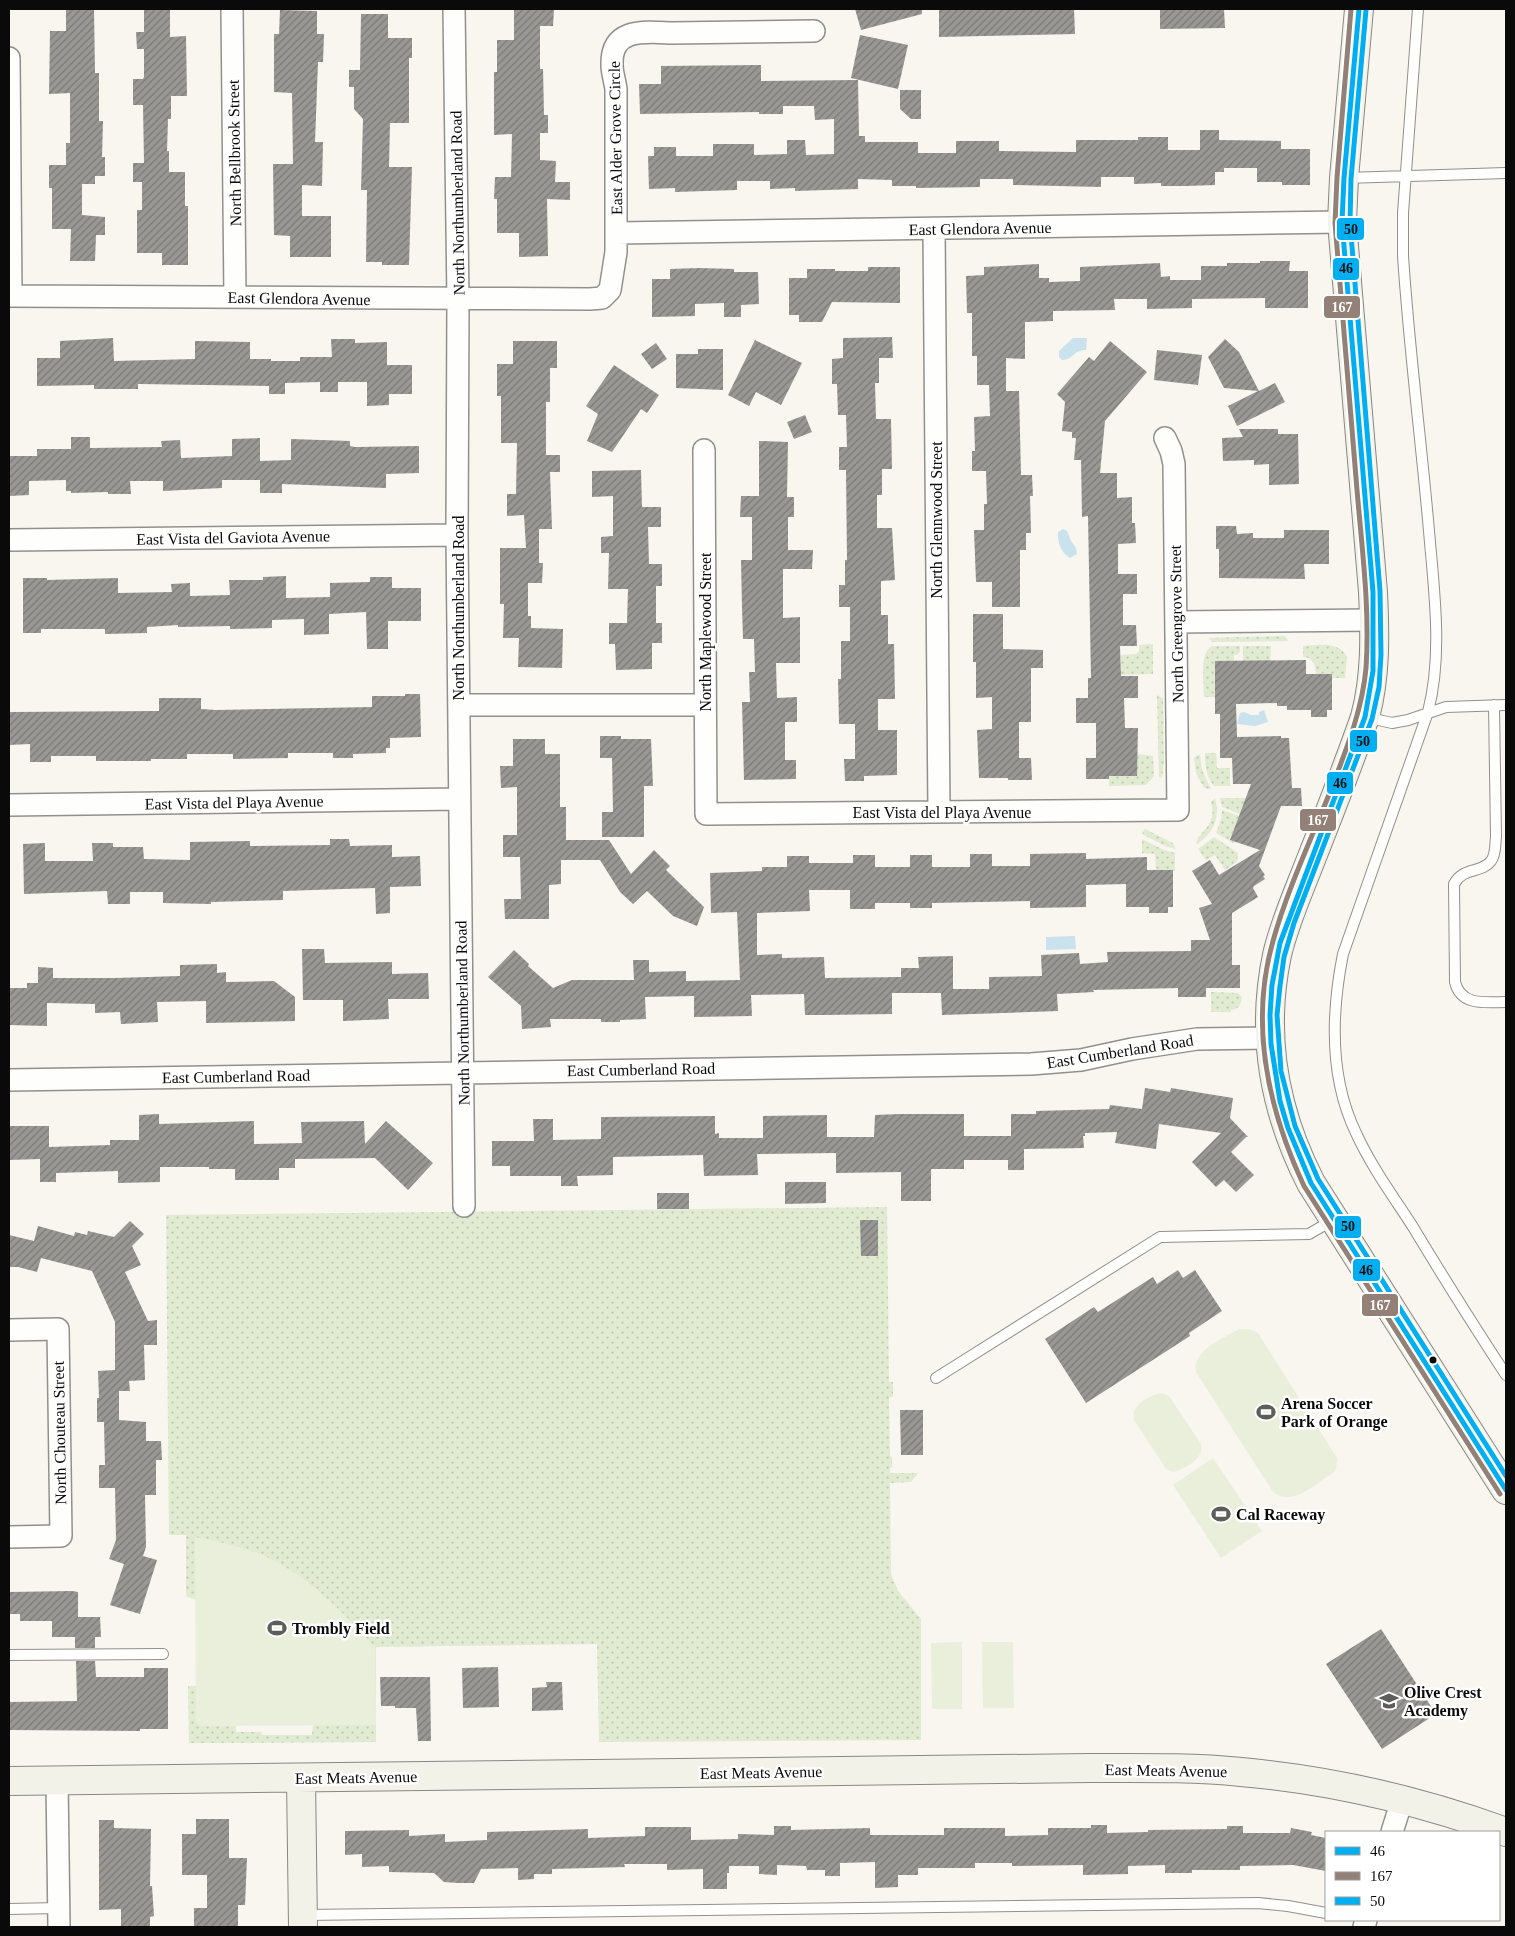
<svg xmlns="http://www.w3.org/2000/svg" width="1515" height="1936" viewBox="0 0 1515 1936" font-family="Georgia,serif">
<defs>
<pattern id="grass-dots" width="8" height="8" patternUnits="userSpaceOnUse" patternTransform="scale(1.25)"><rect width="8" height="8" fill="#e1ebd1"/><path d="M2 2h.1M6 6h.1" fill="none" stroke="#c0c8b2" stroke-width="1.8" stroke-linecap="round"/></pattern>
<pattern id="building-hatch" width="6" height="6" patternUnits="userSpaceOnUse" patternTransform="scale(1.25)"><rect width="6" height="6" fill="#9a9895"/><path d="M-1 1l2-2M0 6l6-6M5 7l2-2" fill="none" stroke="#7c7a78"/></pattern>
</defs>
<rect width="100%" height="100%" fill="#f8f6ef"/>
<path fill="url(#grass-dots)" d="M1285 636 1288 641 1212 642 1209 638Z
M1153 644V674L1117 675V671L1121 670V655L1136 654 1139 651V645Z
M1212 646H1240V652L1237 655H1234V661L1215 697H1204C1204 683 1199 653 1212 646Z
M1243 646H1271L1270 665 1266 661H1243Z
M1303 646C1319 645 1339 641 1347 657L1345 678H1332V674H1316L1314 663 1309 658 1303 657Z
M1157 695 1163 698 1164 762 1162 778 1159 777Z
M1205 753H1216L1217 768H1230V786H1214C1206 776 1205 766 1205 753Z
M1137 754 1153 756 1154 776 1146 785 1109 786V776H1137Z
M1200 754 1202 770 1211 789 1204 788 1196 773 1194 758Z
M1215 798C1221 818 1213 834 1196 845 1197 831 1218 828 1211 802Z
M1220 798H1246L1240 814 1222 807Z
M1222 810 1239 816 1230 840 1235 842 1233 843 1216 833 1221 819Z
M1145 829 1173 843 1176 849 1165 846 1142 834Z
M1214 837 1238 853 1237 862 1225 870 1215 855 1206 860 1198 849Z
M1142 839 1164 850 1175 853V871L1156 870 1155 854 1142 853Z
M1211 992 1238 993 1242 997C1241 1005 1239 1009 1231 1010V1012H1211Z
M887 1207 889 1382H893V1397H889L890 1456 892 1457V1467L890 1468V1473H918L911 1482 890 1483 891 1574 898 1591 921 1619V1740L599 1742 597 1644 376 1647V1742L189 1743 188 1686H196V1720L201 1726H236V1732H261L262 1735H312L313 1725 196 1645V1600L186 1596V1535H169L166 1215Z"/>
<path fill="#eaefdb" d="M1239 1329H1249L1258 1333 1337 1458 1336 1469 1333 1473C1316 1483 1292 1508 1273 1492L1196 1372C1191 1351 1224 1338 1239 1329Z
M1162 1393 1169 1396 1201 1444C1205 1458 1186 1468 1174 1472L1166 1469 1134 1420C1130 1406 1149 1395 1162 1393Z
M1213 1458 1262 1531 1221 1558 1173 1485Z
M195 1537C219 1542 246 1547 269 1558 311 1579 344 1613 375 1647L376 1725 201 1726 196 1720Z
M962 1642V1709H932L931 1643Z
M982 1642H1013L1014 1708H983Z"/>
<path fill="#cae1ee" d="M1073 338H1087L1086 350C1073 350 1073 360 1062 360L1059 357V351Z
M1063 529 1067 531 1071 541 1076 548 1077 554 1070 558C1061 553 1057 542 1058 532Z
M1264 710 1268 722 1255 726 1237 724 1240 713 1244 712 1251 715H1259V712Z
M1075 936 1076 949 1046 950V937Z"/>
<path fill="url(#building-hatch)" d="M94 9 95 73H99V121H103L102 157H105V176H95V184H82V215L105 217V235H96L95 261H70L71 229H52V188H49V165H66V143H70V93L49 94 50 31H66V10Z
M144 9H170V37L186 36 187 96H171V119H168L167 151H169V172H185V206H188V265H162V253H137V210H142V182H133V163H144L143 105H133V79H143L144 77V49H137L136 32H144Z
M514 9H554L553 26H540V69H543L544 115H548V133H540V160L556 161 555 182H570V200L547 199 548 256 519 257V233H497V199H494L495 177H511L512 134 494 135V72H497V40H514Z
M855 9H922V14L861 30Z
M939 9H1074L1075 34 939 37Z
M1160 9H1224L1225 28 1160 29Z
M280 10 317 11V34H324L323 62H318L315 142H323L322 186 302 185V216H331V257H290V236L274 235 273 164H293L292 93 274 92V34H279Z
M361 14H388V38H412V58H409V123H390L389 167H412L409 265H382V262H366L367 190H361L363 119 354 109V87H349V70H360Z
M860 35 908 45 898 89 851 78Z
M761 65V81L858 80 859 136H865V142H918V153H956V141H999V151L1076 152V140H1138V137H1168V150H1200V130H1219V140L1281 141V149H1310V185H1282V182H1257V168H1224V172H1215V185L1187 186H1161V183L1134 184V177H1101V187L1013 185V179H980V187L916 188V186H892V180L858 179V189L795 191V188L770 189V181H737V190L675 192V188L649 189 648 156H654V147H676V156H713V144H754V155L787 154V140H805L806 155 834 154V119L815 120 814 106H783V114H759V112L640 114 639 84H661V66Z
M900 90H921V119H911L900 109Z
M1260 261H1290L1289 271H1308V308H1265V298L1192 299V308L1147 309V299H1114L1115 310 1053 311V321L1025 322V359L1006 358V391H1019L1021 475H1032L1033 496H1030L1031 533H1026V550H1020V607H992V582H976L974 530H984V504H987L986 471H972V451H975L974 417 990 416 989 385H977V356H972V313H967L966 276 984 275V267L1039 264V278H1049V282L1080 281V267L1160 263 1161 277 1170 276V280H1201V266H1227V263H1260Z
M868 267H900V303L832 302 822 322H799V315H789V278H807V269H835V271H868Z
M699 268 734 269V272H758L759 304 741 305V317H724V303L695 304V316L652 317V279H670V269Z
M892 337 893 358H879V383H875L876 419H891L892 469H882V495H877V528H892L895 580 881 581V615H888V644H894L895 699H878V730H897V775L864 776V781H845L844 759H855V724H839L838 679H841V641H850V607H839V585H845V560H847L846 470H839V447H847L846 415H838L837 384H832V359L843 358V338Z
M113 338 114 361 195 359V341L250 342V359H271V361H300V357H332L331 339H355V343L387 342V365H412V394H389V405L367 406V382H338V392H320V382L285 383V394H269V386L138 384V389H94V385L37 386V358H60V341Z
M1225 339 1239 352 1259 391 1275 383 1285 402 1237 426 1228 406 1258 391 1224 388 1208 357Z
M755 340 802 363 781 405 756 392 749 406 728 395Z
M513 341H557V368H550V402H546V455H560V472H550L552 529H539V563H543L542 583H528V616H531V628L563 629 562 668 518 667 519 638H503L504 604H500V548H526L524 515 507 516V494H516L517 443H501V396H497V364H513Z
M1110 341 1147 372 1105 421 1100 473H1117V498L1132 497V523H1135L1136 543 1118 544V574H1137V594H1123V625H1136L1137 646H1120L1121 676H1138V698H1124L1125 728H1138L1137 776H1109V779H1086V758H1096V723H1076V698H1088V678H1091L1088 516 1082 517 1081 460H1074L1076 438H1072V432L1062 431 1065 402 1057 394 1089 357 1094 361Z
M656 343 667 359 652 369 641 354Z
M698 349H723V390L676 388V354H698Z
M1157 350 1202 355 1198 385 1154 380Z
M614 365 659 395 647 413 641 409 612 452 587 441 598 414 586 406Z
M805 415 812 432 794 439 787 422Z
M1239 429H1278V434H1298L1299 484 1269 485V464L1254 465V460L1223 461 1222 438 1243 437Z
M71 437H90V448L162 447 161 441 180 440 181 458 232 456V439L260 438V461L291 460V439L350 441V446L355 447 419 446V473L386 474V488L282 484V493H260V480H222V488L163 491V481H130L131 494H108V492L71 493V491H66V480L29 481V495L9 496V456H37V449H71Z
M759 441 788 442 787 497H794V517H788V550H813L812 569H783V618L800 617V663H776L777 698 797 697V722H785V760H796V779L744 780 742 702H750L749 672H755L754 639H743L742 607 741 560H752V517H740L741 496H759Z
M641 470 642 507H661V527H648L649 564H662V586H656V623H662V643H652V669L616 670 615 644H609V623H627L628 589H608L609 553H601V537L613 536V496L592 497V471Z
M1216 526H1236L1237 534 1253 533V538H1284V530H1329V564H1304L1305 579 1219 578V549H1216Z
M286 576V598L330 597V583L370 582V577H392V588H421V621H388V649H367L366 612 329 614V634L304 635V619L272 620V628L230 629V626L178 627V625L147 627V633L105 634V629H41V633H23V578H47V580L118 578V593L172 592 171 584 190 583V596L230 595 229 580H263V577Z
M973 614H1003V649L1043 650V668H1031V722H1019V758H1031L1032 780H1008V778H979L977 730 992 729V697L976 698V662H973Z
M1306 660V674H1332V710H1327V717H1311V710H1287V706H1277V703L1236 704 1237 737 1281 736V738H1289L1292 788H1301L1302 806H1281L1259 866 1265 875 1263 876 1265 879 1254 886 1253 888 1258 897 1232 913V965H1240V988H1206V997H1178V988L1093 990 1094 992 1057 994 1058 1011 942 1015 941 993H892V1014L825 1015H805L804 994 751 995 752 1016 694 1017V996L645 997 646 1019 620 1020V1022H601V1019H550L551 1027 522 1029 521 1006 488 977 514 950 529 964 528 966 553 988 572 980H634L633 960H649V972L686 971V981L740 980 737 912 711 913 710 873 762 871V867H787V856H809V863H853V855H875V867H910V855H932V867H970V854H992V866H1030V854L1086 853V859L1147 857V870H1173V907H1168V913H1149V907H1126V884L1086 885V907L1030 908V901L932 903V908H910V903H875V909H850V890H809L810 911 757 913V955L782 954V958L824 957 825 978 901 977V968H919L918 957 953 956V989H989V977L1042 976 1041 955 1079 953 1080 964 1108 962 1107 952 1191 951V940H1210L1199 908 1212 904 1192 871 1210 860 1219 875 1260 850 1230 840 1251 784H1233L1232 758H1220V714H1215V661Z
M405 694H420L421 737 390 738V748H386V753L353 754V758H333V753H288V758L233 759V754H187V759H151V761H96V756H51V762H30V744L9 745V712L159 711V698H201V709L216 710 372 707V696H405Z
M600 736H621V739H651L653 786H644V837H602V812H613L612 758H600Z
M513 739H545V754H560V807H566V840H609L631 874 654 850 670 866 666 870 704 907 697 926 673 916 647 891 633 904 620 892 600 860H561V884L549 885V919H505L504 899H521L520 857H503V835H517V787L501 788 500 766H513Z
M330 839H349L350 846 392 845V857L420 856 421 886 390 887V913L376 914 375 888 283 891V900L211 902V904L163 903V892H130V904H108L107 891 24 894 23 844 45 843V861H93L92 843H113V847H143L144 859 190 860V842L250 841V846L330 845Z
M302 949H324L325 963 392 962V974L428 973 429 999H388L389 1019 343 1021V1000H303Z
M217 964V973L226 972V982L274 981 295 997V1021L206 1023V1001L157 1002 158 1022 121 1024 120 1012 95 1013V1004L47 1003V1026L9 1025V988H27V983H38V967L53 968V978H115L180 976V965Z
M1145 1088 1170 1092 1171 1088 1233 1098 1230 1118 1248 1137H1246L1231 1152 1254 1175 1236 1192 1224 1180 1216 1187 1192 1162 1221 1133 1159 1124 1156 1149 1115 1143 1117 1132 1085 1133V1136H1083L1084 1148 1024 1149V1170H1008V1160H964V1169H931V1201H901V1172L836 1173V1153L757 1154 758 1175 704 1176 703 1155 613 1157V1175L577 1176 578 1186H561V1176H510V1166H492V1141H534L533 1119H553V1140L601 1139V1117L715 1116V1134L719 1133V1138H763V1116L827 1115V1137H874L875 1115 900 1114H964V1136H1011V1114H1036V1111L1109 1109 1110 1105 1142 1109Z
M159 1114V1124L254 1121V1144L302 1143 301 1122 364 1121 365 1144 386 1121 433 1163 408 1190 375 1158 295 1159V1168H279V1180H235V1169H209V1167H160V1182L118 1183V1171L56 1173V1182H40V1159L9 1160V1126H49V1147L110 1145V1140H139V1115Z
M785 1182H826V1203L785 1204Z
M657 1193H689V1209H657Z
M860 1220H878V1256H861Z
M130 1221 144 1234 132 1246 141 1265 125 1272 148 1321 157 1320V1345H144L145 1380 129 1381 130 1391H119V1420L146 1422V1441H161L162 1460H156V1495H145L146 1547 143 1556 157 1560 140 1614 110 1605 124 1564 109 1559 116 1540 115 1488H99V1465H105L104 1422H97V1398H99L98 1371 115 1370V1322L92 1271 41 1258 37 1272 18 1267H9V1235L34 1241 38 1226 74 1236 75 1232 87 1235 88 1231 114 1237Z
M1178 1270 1183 1278 1195 1270 1222 1311 1189 1333 1190 1336 1086 1403 1045 1339 1094 1307 1098 1312 1153 1277 1157 1284Z
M900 1410H923V1455H901Z
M72 1591 78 1592V1617H100L101 1637H95V1648H75V1637H52V1621H20V1614H9V1592Z
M1381 1629 1436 1714 1382 1749 1326 1664Z
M76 1661H95L96 1677H144V1668H168V1729H140V1731L9 1730V1702L77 1701Z
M498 1667 499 1707 463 1708 462 1668Z
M380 1677H430L431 1741H418L416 1708H395V1706H381Z
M546 1682H562L563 1710 532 1711V1688L547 1687Z
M196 1819H229V1858H247L245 1905H238V1927L194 1926V1908H207V1875H182V1834H196Z
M99 1820H114V1828L151 1829 150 1886H152L154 1916 150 1917V1927H121V1909L99 1910Z
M1091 1825H1107V1833L1148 1832V1830L1227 1829V1826H1243V1833H1290L1291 1828 1312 1832 1311 1835 1326 1838V1871L1293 1865 1240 1866V1870H1192V1873H1165V1865L1128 1866V1874L1083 1875V1865L1012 1866V1863H975V1868H918V1875H898V1887L875 1888V1862L840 1863V1876H825V1870H807L806 1866 777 1865V1875L759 1874V1866H729V1873H727V1889H703V1869L667 1870V1864H624L625 1867 552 1869V1874H534V1879L518 1880V1868L481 1869 474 1883H458L444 1882 434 1873 389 1872V1866L362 1867V1854L345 1855V1831L409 1830V1836L445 1834V1842L487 1840V1832L588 1829V1838L645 1836V1827H691V1840L738 1839V1834L774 1835V1826H791V1830L870 1828V1835H944V1828H1005V1836L1048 1835V1828H1091Z"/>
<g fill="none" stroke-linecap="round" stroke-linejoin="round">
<g stroke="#91908d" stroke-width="12">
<path id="lane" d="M1418 9 1403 213V256C1409 348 1421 439 1429 531 1434 591 1443 654 1428 712L1343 954C1331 1014 1329 1077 1356 1133 1371 1166 1393 1196 1413 1227 1443 1277 1474 1326 1506 1375
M1345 178 1506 173
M1494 705 1496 837C1495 844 1496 855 1491 861 1481 874 1464 866 1454 884L1455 982C1461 1007 1487 1002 1506 1002
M1365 717 1392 723 1408 720 1446 707 1506 705
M936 1378 1160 1237 1309 1234 1333 1220
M9 1655 163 1654
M9 1909 59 1908
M304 1915 1258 1903 1288 1906 1326 1913"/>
</g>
<g stroke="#91908d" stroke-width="24">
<path id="street" d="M232 9 235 297
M454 9 458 300 457 535 464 1206
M9 58 11 296
M934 229 939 812
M617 233 1342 222
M9 296 590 299 602 298 610 290 616 252V89C615 81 612 73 612 65 611 27 645 32 672 33L814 31
M704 450 706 814 1178 810 1174 464 1171 451 1165 438
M9 540 457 535
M1176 622 1375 620
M459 705H705
M9 805 459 799
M9 1080 1031 1064 1081 1060 1132 1049 1197 1039 1270 1038
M9 1330 58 1329 61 1536 9 1537
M57 1781 59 1927
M1392 1832 1402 1800
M1364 1927 1366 1920"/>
</g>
<g stroke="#888784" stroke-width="30">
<path id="secondary" d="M1359 9 1344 178 1342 222 1373 592C1375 634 1376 676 1365 717 1348 766 1329 814 1310 862 1298 893 1284 924 1277 955 1260 1036 1274 1111 1311 1183L1506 1490
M301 1778 303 1927
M9 1781 1090 1768C1140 1768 1191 1767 1241 1772 1331 1780 1421 1801 1506 1832"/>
</g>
<use href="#lane" stroke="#fefefd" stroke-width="10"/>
<use href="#street" stroke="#fefefd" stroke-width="21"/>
<use href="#secondary" stroke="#f3f2e9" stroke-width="28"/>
<g stroke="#fff" stroke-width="9">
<path id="bus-1" d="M1359 9 1344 178 1342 222 1373 592V671L1365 717 1280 943 1272 985 1270 1015 1271 1044 1280 1101 1288 1128 1311 1183 1506 1490"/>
</g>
<g stroke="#fff" stroke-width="9">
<path id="bus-2" d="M1351 9 1337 177 1335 223C1342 312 1349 401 1357 490 1362 549 1370 609 1366 668 1362 713 1344 755 1328 797 1309 844 1287 891 1273 941 1249 1025 1268 1109 1304 1186L1500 1494"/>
</g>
<g stroke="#fff" stroke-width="9">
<path id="bus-3" d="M1366 10 1351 179 1350 222 1380 591 1381 655 1379 687 1372 719 1294 923 1284 957 1280 986 1277 1015 1281 1071 1295 1126 1318 1179 1506 1476"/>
</g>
<use href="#bus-1" stroke="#00aff2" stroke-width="5"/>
<use href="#bus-2" stroke="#938177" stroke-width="5"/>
<use href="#bus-3" stroke="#00aff2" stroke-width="5"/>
</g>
<defs>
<g id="stadium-bare" transform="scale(1.5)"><path d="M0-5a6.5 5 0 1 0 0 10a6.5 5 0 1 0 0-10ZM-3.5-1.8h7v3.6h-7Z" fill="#5d5d5a" stroke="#fff" stroke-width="2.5" paint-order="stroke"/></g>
<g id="school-bare" transform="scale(1.5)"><path d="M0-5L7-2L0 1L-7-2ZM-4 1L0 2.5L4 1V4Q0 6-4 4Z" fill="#5d5d5a" stroke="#fff" stroke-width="2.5" paint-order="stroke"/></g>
</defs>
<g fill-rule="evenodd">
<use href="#stadium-bare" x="1266" y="1412"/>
<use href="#stadium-bare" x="1221" y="1514"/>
<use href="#stadium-bare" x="277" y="1628"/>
<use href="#school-bare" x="1389" y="1701"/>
</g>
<circle fill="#0a0a0a" stroke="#fff" stroke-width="2" cx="1433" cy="1360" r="4.5"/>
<g text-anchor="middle" stroke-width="5" stroke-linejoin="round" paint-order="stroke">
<g font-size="16" fill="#0a0a0a" stroke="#fff">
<text transform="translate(615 138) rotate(-91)" y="6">East Alder Grove Circle</text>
<text transform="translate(234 153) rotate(-91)" y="6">North Bellbrook Street</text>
<text transform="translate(457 203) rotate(-91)" y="6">North Northumberland Road</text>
<text transform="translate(980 228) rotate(-1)" y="6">East Glendora Avenue</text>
<text transform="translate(299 298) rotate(1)" y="6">East Glendora Avenue</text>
<text transform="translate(936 520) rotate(-90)" y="6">North Glennwood Street</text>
<text transform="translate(233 537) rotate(-1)" y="6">East Vista del Gaviota Avenue</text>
<text transform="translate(458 608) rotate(-90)" y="6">North Northumberland Road</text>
<text transform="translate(1176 624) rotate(-91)" y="6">North Greengrove Street</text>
<text transform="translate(705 632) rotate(-90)" y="6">North Maplewood Street</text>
<text transform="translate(234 802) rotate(-1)" y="6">East Vista del Playa Avenue</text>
<text x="942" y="818">East Vista del Playa Avenue</text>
<text transform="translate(462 1013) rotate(-91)" y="6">North Northumberland Road</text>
<text transform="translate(1120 1051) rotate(-9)" y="6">East Cumberland Road</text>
<text transform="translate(641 1069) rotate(-1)" y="6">East Cumberland Road</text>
<text transform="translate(236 1076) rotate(-1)" y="6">East Cumberland Road</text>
<text transform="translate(59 1433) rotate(-91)" y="6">North Chouteau Street</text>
<text transform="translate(1166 1770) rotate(1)" y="6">East Meats Avenue</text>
<text transform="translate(761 1772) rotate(-1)" y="6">East Meats Avenue</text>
<text transform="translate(356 1777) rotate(-1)" y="6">East Meats Avenue</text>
</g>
<g font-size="16" font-weight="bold" fill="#0a0a0a" stroke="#fff" text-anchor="start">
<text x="1281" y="1409">Arena Soccer<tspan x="1281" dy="18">Park of Orange</tspan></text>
<text x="1236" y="1520">Cal Raceway</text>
<text x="292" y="1634">Trombly Field</text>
<text x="1404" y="1698">Olive Crest<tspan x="1404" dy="18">Academy</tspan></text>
</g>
</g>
<g stroke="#fff" stroke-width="2">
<rect x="1336" y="217" width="29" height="24" rx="5" fill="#00aff2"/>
<rect x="1332" y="257" width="28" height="24" rx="5" fill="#00aff2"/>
<rect x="1323" y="295" width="38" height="24" rx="5" fill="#938177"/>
<rect x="1349" y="729" width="29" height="24" rx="5" fill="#00aff2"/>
<rect x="1326" y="771" width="28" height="24" rx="5" fill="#00aff2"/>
<rect x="1299" y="808" width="38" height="24" rx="5" fill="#938177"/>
<rect x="1334" y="1215" width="28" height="24" rx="5" fill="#00aff2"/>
<rect x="1352" y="1258" width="29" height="24" rx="5" fill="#00aff2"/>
<rect x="1361" y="1293" width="38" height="24" rx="5" fill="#938177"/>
</g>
<g font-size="14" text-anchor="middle" font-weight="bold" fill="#fff">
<text x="1342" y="312">167</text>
<text x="1318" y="825">167</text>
<text x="1380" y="1310">167</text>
</g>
<g font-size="14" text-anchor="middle" font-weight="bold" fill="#111">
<text x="1351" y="234">50</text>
<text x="1346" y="273">46</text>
<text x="1363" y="746">50</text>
<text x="1340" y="788">46</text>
<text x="1348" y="1231">50</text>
<text x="1366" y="1275">46</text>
</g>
<rect width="1515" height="1936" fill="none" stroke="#0a0a0a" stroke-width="20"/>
<rect x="1325" y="1831" width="175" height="90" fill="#ffffff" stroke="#9d9d9d"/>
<rect x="1335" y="1847" width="25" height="8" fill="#00aff2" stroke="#9d9d9d"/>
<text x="1370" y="1856" font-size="15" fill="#0a0a0a">46</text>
<rect x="1335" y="1872" width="25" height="8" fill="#938177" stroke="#9d9d9d"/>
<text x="1370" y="1881" font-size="15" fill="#0a0a0a">167</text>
<rect x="1335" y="1897" width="25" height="8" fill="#00aff2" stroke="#9d9d9d"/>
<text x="1370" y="1906" font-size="15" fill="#0a0a0a">50</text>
</svg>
